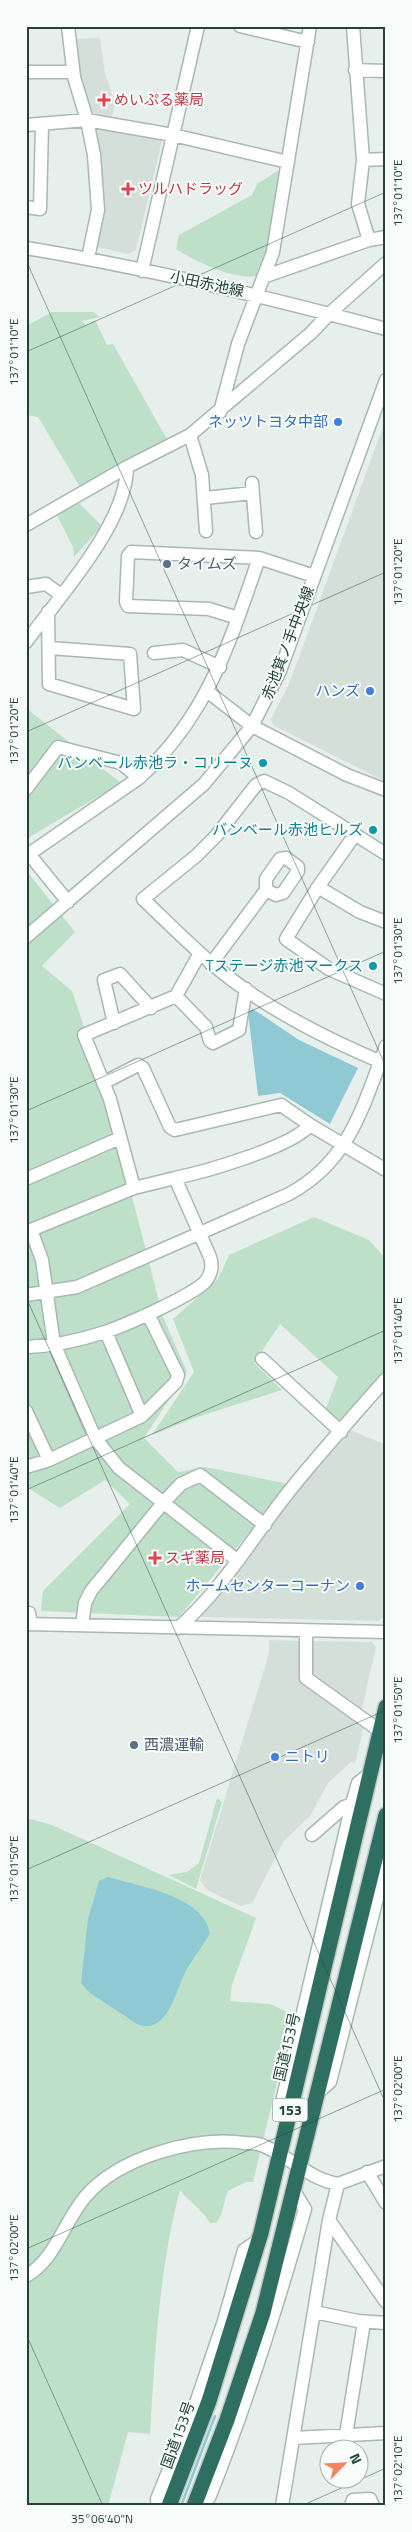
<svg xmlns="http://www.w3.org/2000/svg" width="412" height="2532" viewBox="0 0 412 2532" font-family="'Titillium Web','Noto Sans JP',sans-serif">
<rect width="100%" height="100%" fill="#e6efeb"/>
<path fill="#d4dfda" d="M100 38 105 73 115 103 112 116 92 113 87 109 72 39Z
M95 124 160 137 162 141 136 250 128 254 97 247 95 243 93 128Z
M386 418V782L273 725 271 719 288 686 304 644Z
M348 1429 386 1445 384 1617 378 1621 198 1617 289 1497Z
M269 1640 302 1641 301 1681 364 1726 355 1763 351 1762 328 1783 310 1816 284 1841 252 1903 241 1906 207 1890 200 1880 269 1653Z
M312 1641 372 1642 376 1648 361 1712 311 1676Z"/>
<path fill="#bfe0c8" d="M279 170 285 174 269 251 256 276C233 280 195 261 176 249L179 235 252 195 257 184Z
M52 312H93L100 317 82 321 86 325 95 320 107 345 113 344 168 441 80 487 38 417 26 415V326Z
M79 503 102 526 74 557 73 547 57 515 61 510Z
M26 708 121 783 26 839Z
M26 870 75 932 42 966 72 991 103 1083 163 1317 187 1372 144 1438 178 1472 205 1467 289 1484 179 1617 41 1611 43 1591 130 1504 105 1480 60 1508 26 1487Z
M314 1217 369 1240 386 1259V1370L340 1421 325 1411 338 1377 280 1324 254 1363 282 1390 197 1417 152 1435 194 1372 173 1319 218 1279 229 1255Z
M217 1798 222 1802 196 1889 169 1875 187 1872 199 1863Z
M26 1818 52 1825 256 1918 232 1985 230 2001 270 2004 287 2012 283 2058 253 2182H246L228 2191C223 2203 224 2213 216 2223H210C200 2207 190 2203 180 2190 159 2269 155 2353 150 2434L128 2432 108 2506H26Z"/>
<path fill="#8ec9d4" d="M253 1009 299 1040 358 1068 330 1124 280 1093 258 1096 248 1012Z
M108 1877C141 1887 202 1895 210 1933 202 1948 190 1961 183 1977 175 1994 166 2036 137 2024L90 1993 81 1983 88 1919 99 1881Z"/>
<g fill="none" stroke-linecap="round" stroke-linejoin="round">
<path stroke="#8ec9d4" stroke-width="2.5" d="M181 2506 215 2416"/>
<g stroke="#a8b8b2" stroke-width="15">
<path id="minor" d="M68 26 74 77 87 120 94 155 98 210 88 258
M240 26 308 42
M353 26 363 160 358 204 369 240
M355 70 386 71
M26 72H73
M26 125 87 120 173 135 288 162
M363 160 386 159
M26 207 40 209 42 124
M26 248C148 268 267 297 386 329
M142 271 198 26
M263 277 369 240 386 237
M220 412 238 344 273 252 310 26
M190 435 202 475 206 531
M252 483 256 532
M205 498 253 493
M26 525 127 467 190 435 311 333 329 314 386 263
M26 587 46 584 61 595
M48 612 49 684 134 709 130 654 50 648
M238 618 209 609 128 606 126 602 128 556 131 552 259 558
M26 642C59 597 127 523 127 467
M154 653 183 650 220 667
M207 691 252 726 347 775 386 790
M26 789 58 747 121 763 139 778
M354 836 318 887 286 939 329 969 386 994
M386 854 289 793 264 781 256 785 216 836 196 856 143 899C165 920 187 942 210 962 259 1005 326 1039 386 1064
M318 887 360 912 386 922
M68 902 29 854 139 778C207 717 230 642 259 558L314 576
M26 937 204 784 252 726 280 671 386 380
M211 964 266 890V879L280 859 286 858 298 867V871L283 893 276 895 266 890
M176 996 206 1027 210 1041 213 1043 239 1030 246 989
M114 1023 104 980 120 974 151 1008
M103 1083 138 1065 143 1068 170 1127 175 1130 281 1105 310 1125 386 1170
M175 1178C204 1172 292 1147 310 1125
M26 1179 120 1138
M31 1230 42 1260 54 1344 95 1438 119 1468 238 1561
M26 1232 134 1188 110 1099 84 1035 176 996 200 953
M26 1295 77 1287 289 1194C350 1161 363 1106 386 1046
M106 1332 142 1416
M26 1347C52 1346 81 1340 105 1332 126 1325 191 1296 205 1282 211 1275 213 1266 210 1257L175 1178 134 1188
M262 1359 341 1432
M26 1411 49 1460
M26 1467 49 1460 142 1416 176 1382 178 1375 148 1314
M26 1613H29L31 1624
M26 1624 386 1632
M82 1625 85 1603 91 1591 163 1503 181 1484 200 1475 265 1525
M178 1628C224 1588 253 1536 291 1489 321 1452 354 1415 386 1379
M306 1631V1678L380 1731
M312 1835 344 1807 352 1804
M317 2093 330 2082 386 1863
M288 2121 281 2106 352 1804 358 1783 371 1773
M367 2172 386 2203
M329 2220 386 2302
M26 2276C55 2260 64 2222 85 2197 119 2157 195 2136 245 2143 251 2143 259 2143 264 2146 290 2157 309 2179 338 2184L386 2166
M314 2312 358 2321 386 2323
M346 2435 364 2322
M294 2438 386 2433
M195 2503 209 2498C247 2404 277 2307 305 2209L294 2191
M158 2506 157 2499 197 2400 224 2321 244 2250 259 2240
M282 2506 329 2220 338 2184
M351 2506 353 2500 370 2499 373 2506"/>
</g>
<g stroke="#c2cac8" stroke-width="18">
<path id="highway" d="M169 2506 209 2401 261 2233 386 1707
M194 2506 227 2420 263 2313 386 1815"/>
</g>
<use href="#minor" stroke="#fff" stroke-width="12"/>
<use href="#highway" stroke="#2f6f62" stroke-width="15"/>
</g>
<path fill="none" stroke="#24423a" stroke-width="1" stroke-opacity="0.45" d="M384 26 386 31M26 260 386 1067M26 352 386 192M26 732 386 572M26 1111 386 951M26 1297 386 2104M26 1490 386 1330M26 1870 386 1710M26 2249 386 2089M26 2334 103 2506M301 2506 386 2468"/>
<g fill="#e0444e" stroke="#f7fbf9" stroke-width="2">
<path d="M101.5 92.5h5v5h5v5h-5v5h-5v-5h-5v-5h5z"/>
<path d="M125.5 181.5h5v5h5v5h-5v5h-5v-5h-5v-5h5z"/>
<path d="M152.5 1550.5h5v5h5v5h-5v5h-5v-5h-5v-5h5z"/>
</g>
<g fill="#3f7fe0" stroke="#f7fbf9" stroke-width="2">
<circle cx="338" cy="422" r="5"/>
<circle cx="370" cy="691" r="5"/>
<circle cx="360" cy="1586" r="5"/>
<circle cx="275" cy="1757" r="5"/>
</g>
<g fill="#5c6f8a" stroke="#f7fbf9" stroke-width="2">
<circle cx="167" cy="564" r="5"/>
<circle cx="134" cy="1745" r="5"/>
</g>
<g fill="#0f9aa8" stroke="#f7fbf9" stroke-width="2">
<circle cx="263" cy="763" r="5"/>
<circle cx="373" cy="830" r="5"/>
<circle cx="373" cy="966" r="5"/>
</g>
<g text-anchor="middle" stroke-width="4" stroke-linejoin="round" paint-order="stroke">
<rect fill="#f7fbf9" stroke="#637a73" stroke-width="1" x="272.5" y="2098.5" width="35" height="23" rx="4"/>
<g font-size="14" font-weight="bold" fill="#24423a">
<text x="290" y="2115">153</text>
</g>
<g font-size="15" fill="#be3a42" stroke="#f7fbf9" text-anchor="start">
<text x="114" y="105">めいぷる薬局</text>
<text x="138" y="194">ツルハドラッグ</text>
<text x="165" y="1563">スギ薬局</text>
</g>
<g font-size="15" fill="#24423a" stroke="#f7fbf9">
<text transform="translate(207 284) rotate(12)" y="5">小田赤池線</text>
<text transform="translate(288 643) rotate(-69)" y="5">赤池箕ノ手中央線</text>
<text transform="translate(287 2047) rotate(-77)" y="5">国道153号</text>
<text transform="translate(178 2435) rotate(-70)" y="5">国道153号</text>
</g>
<g font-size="15" fill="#366cbe" stroke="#f7fbf9" text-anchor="end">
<text x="328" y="427">ネッツトヨタ中部</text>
<text x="360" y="696">ハンズ</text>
<text x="350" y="1591">ホームセンターコーナン</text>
<text x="285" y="1762" text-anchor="start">ニトリ</text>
</g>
<g font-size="15" fill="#4e5e75" stroke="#f7fbf9" text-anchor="start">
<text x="177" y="569">タイムズ</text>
<text x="144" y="1750">西濃運輸</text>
</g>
<g font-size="15" fill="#0d838f" stroke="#f7fbf9" text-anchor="end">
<text x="253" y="768">バンベール赤池ラ・コリーヌ</text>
<text x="363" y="835">バンベール赤池ヒルズ</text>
<text x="363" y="971">Tステージ赤池マークス</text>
</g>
</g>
<rect width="412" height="2532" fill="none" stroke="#f7fbf9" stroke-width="55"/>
<g transform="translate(344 2464) rotate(66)"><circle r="24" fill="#f7fbf9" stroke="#a3b1ad"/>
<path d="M0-4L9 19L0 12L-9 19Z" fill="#f4845f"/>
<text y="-8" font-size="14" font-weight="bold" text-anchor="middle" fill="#24423a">N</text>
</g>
<rect x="28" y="28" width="356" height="2476" fill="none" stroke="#24423a" stroke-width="2"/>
<g font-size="12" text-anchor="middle" fill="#24423a">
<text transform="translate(398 193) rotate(-90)" y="4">137°01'10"E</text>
<text transform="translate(14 352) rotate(-90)" y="4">137°01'10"E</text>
<text transform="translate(398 572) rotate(-90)" y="4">137°01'20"E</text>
<text transform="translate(14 731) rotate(-90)" y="4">137°01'20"E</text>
<text transform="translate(398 951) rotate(-90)" y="4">137°01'30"E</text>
<text transform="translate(14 1110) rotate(-90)" y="4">137°01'30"E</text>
<text transform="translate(398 1331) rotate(-90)" y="4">137°01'40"E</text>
<text transform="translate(14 1490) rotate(-90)" y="4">137°01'40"E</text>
<text transform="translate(398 1710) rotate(-90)" y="4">137°01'50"E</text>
<text transform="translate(14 1869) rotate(-90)" y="4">137°01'50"E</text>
<text transform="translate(398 2089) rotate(-90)" y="4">137°02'00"E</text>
<text transform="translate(14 2248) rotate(-90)" y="4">137°02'00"E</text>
<text transform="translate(398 2469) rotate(-90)" y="4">137°02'10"E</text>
<text x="102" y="2523">35°06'40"N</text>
</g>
</svg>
